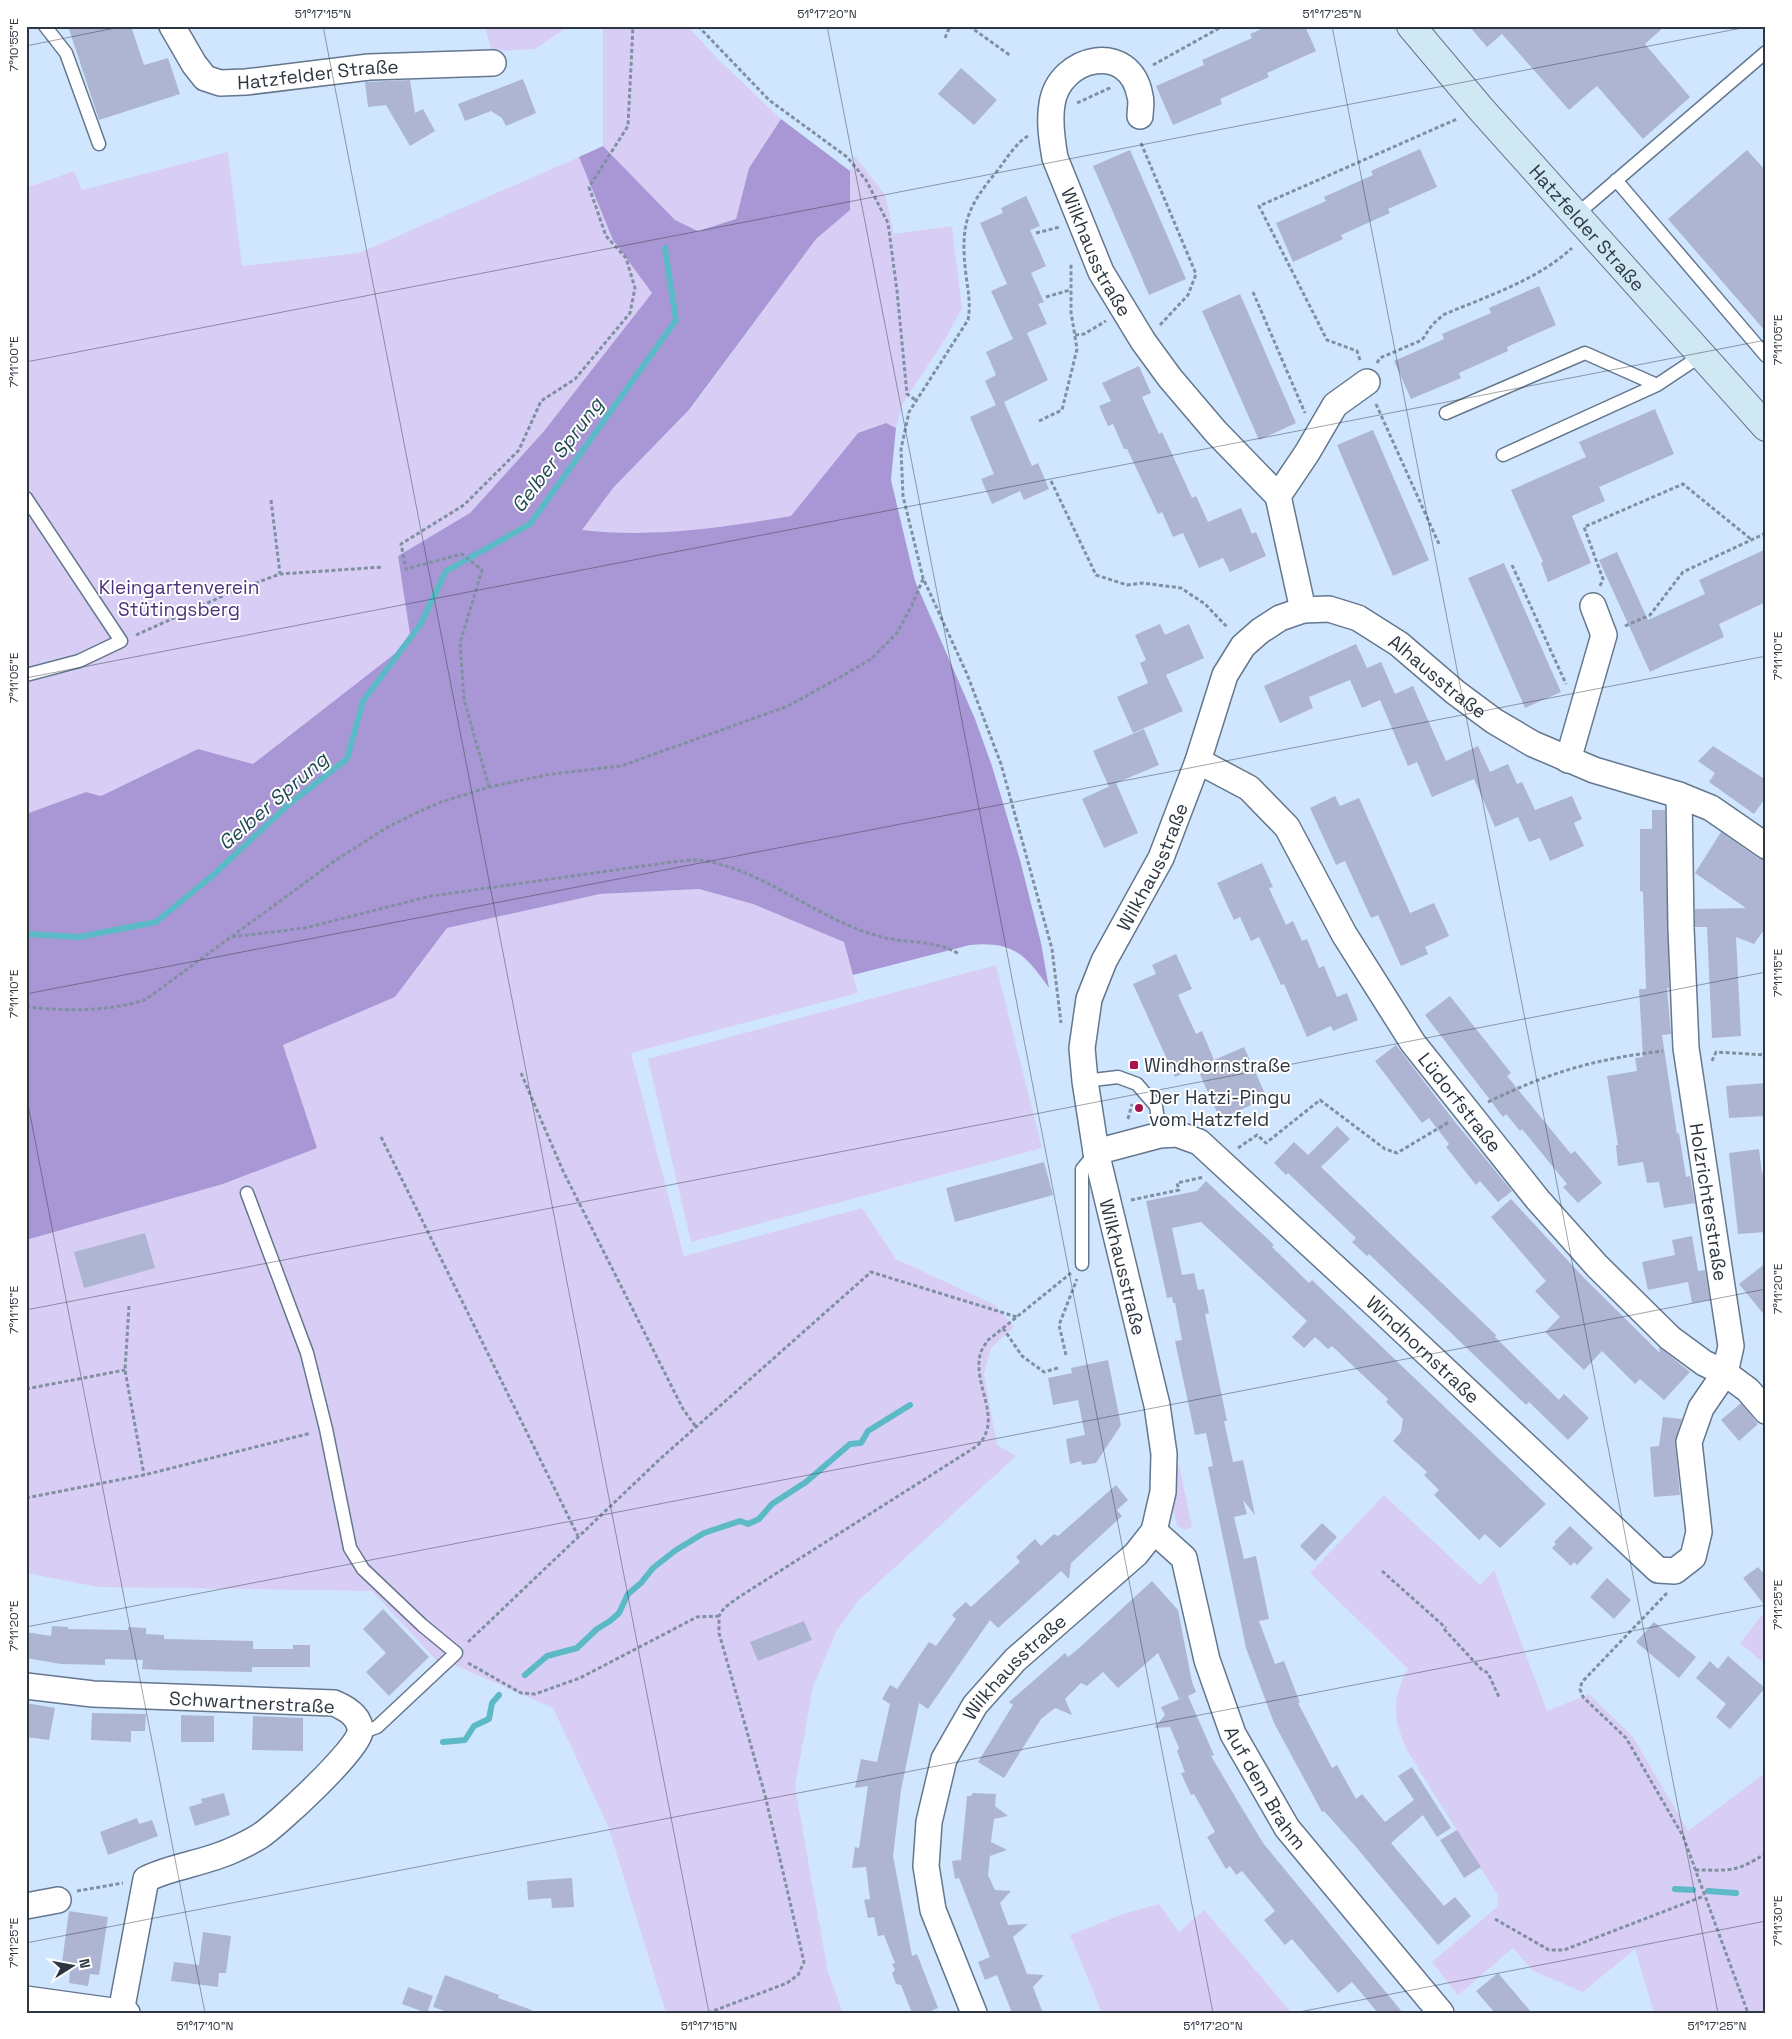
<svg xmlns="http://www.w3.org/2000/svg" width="1792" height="2039" viewBox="0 0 1792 2039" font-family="'Space Grotesk',sans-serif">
<rect width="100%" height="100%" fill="#d0e6ff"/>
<path fill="#d8cef5" d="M484 26H569L535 49 492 51Z
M603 26H687L721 62 781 119 749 168 736 219 698 231 675 220 603 146Z
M228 152 242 266 359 253 579 157 613 240 653 293 544 431 470 513 398 556 411 641 253 764 198 749 101 796 86 792 26 814V188L74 171 82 190Z
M855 156 885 195 894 234 952 226 962 308 946 338 903 403 896 428 885 423 858 433 791 516 717 529 638 534 582 530 613 488 690 410 816 239 849 210 850 171Z
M699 889 753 904 844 942 858 993 631 1053 684 1256 862 1208 896 1259 995 1305 1014 1327 991 1348 984 1374 997 1445 1016 1456 857 1602 836 1632 813 1687 795 1787 828 1972 843 2013H666L608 1826 553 1708 452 1664 438 1662 372 1591 98 1587 26 1573V1240L223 1184 316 1148 283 1045 395 997 447 928 600 894Z
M996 965 1042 1148 691 1242 648 1059Z
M1177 1465H1179L1192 1527 1186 1530 1177 1526 1173 1509Z
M1384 1495 1480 1585 1494 1570 1547 1711 1589 1694 1633 1737 1688 1831 1766 1772V2013H1654L1635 1949 1583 1992 1533 1971 1513 1948 1458 1995 1432 1962 1497 1907 1498 1896 1408 1752C1393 1720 1391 1700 1408 1669L1310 1573Z
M1765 1611 1766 1612V1665L1740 1643Z
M1159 1904 1179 1932 1204 1910 1292 2013H1102L1070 1935 1123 1914Z"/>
<path fill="#a997d5" d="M781 119 850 171V210L816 239 689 410 613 488 582 530C652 538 722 528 791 516L858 433 886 423 896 428 891 480 915 581 975 719 992 766 1020 860 1041 943 1049 988C1025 954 1013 941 970 945L853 975 844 942 753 904 699 889 600 894 447 928 395 997 283 1045 317 1148 223 1184 26 1240V814L86 792 101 796 198 749 253 764 411 641 398 556 470 513 544 431 652 293 613 240 579 157 603 146 675 220 698 231 736 219 749 168Z"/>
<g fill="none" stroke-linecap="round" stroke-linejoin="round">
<path stroke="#5cbac7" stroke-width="6" d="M26 934 79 937 156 922 212 876 288 805 347 759 363 701 420 625 446 571 530 524 676 320 665 248
M525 1675 547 1656 577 1648 597 1629 610 1621 619 1613 628 1594 641 1583 653 1568 676 1550 704 1533 740 1521 748 1524 759 1519 772 1504 806 1482 850 1444 861 1443 868 1431 910 1405
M443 1742 465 1740 474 1726 489 1719 492 1703 499 1695
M1675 1889 1693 1890
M1708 1891 1736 1893"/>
</g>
<path fill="#aeb5d2" d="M68 26H131L144 65 168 58 180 94 99 120Z
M1268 26H1305L1316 51 1267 73 1269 77 1220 99 1222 104 1173 125 1156 86 1204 65 1202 60 1252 38 1250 34Z
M1469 26H1665L1645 44 1690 97 1643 139 1597 86 1569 110 1502 34 1487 47Z
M961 68 997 100 974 125 938 94Z
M523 79 536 113 506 126 502 118 491 111 465 121 458 104Z
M410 80 415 113 423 109 435 131 410 146 386 105 368 107 365 82Z
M1420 149 1437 187 1388 209 1390 213 1341 235 1343 239 1293 262 1276 223 1326 201 1324 197 1373 175 1371 171Z
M1130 150 1186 279 1149 295 1093 166Z
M1747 150 1766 171V332L1668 219Z
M1026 196 1040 226 1030 230 1046 266 1031 273 1044 302 1038 304 1047 324 1018 337 1027 333 1048 380 1004 402 1032 466 1038 463 1049 489 1024 500 1020 491 992 504 981 479 994 474 970 417 996 405 985 381 996 375 986 352 1013 339 991 291 1007 284 980 223 1003 213 1001 208Z
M1539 286 1556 325 1507 347 1508 351 1459 373 1461 378 1411 399 1394 361 1444 339 1442 334 1491 313 1489 308Z
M1240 294 1296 423 1259 440 1202 311Z
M1139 366 1151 393 1142 397 1159 434 1162 432 1192 498 1196 496 1208 522 1241 508 1252 534 1256 532 1266 556 1230 572 1223 558 1199 568 1183 533 1173 537 1162 512 1158 514 1127 449H1124L1113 424 1108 426 1099 406 1111 401 1102 383Z
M1655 409 1674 454 1599 487 1605 501 1572 516 1591 563 1548 582 1541 563 1543 562 1511 490 1586 457 1579 442Z
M1373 430 1429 560 1393 576 1337 445Z
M1766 549V602L1719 624 1724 637 1650 672 1599 560 1617 552 1648 620 1705 594 1699 580Z
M1504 563 1561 692 1525 708 1468 578Z
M1160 624 1165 635 1189 624 1204 658 1166 675 1183 711 1133 733 1117 697 1148 683 1140 663 1146 660 1135 635Z
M1356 644 1367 668 1381 662 1395 694 1413 686 1446 761 1478 746 1490 772 1508 764 1517 784 1522 782 1535 810 1572 796 1582 819 1574 823 1584 846 1550 861 1540 838 1529 842 1518 817 1495 827 1474 779 1432 797 1417 762 1408 766 1380 700 1362 708 1350 680 1309 697 1313 708 1280 723 1264 686Z
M1144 729 1159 765 1116 783 1138 833 1104 848 1082 799 1112 785 1109 787 1093 751Z
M1713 746 1766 780V797L1754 814 1709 782 1715 773 1698 761Z
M1335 796 1340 806 1359 798 1410 913 1434 903 1449 936 1425 947 1428 954 1401 966 1378 915 1371 918 1345 861 1336 865 1310 808Z
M1652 810H1665L1669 988H1667L1671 1034 1662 1035 1677 1134 1679 1133 1686 1177 1690 1176 1695 1203 1664 1208 1659 1182 1647 1183 1643 1162 1618 1166 1616 1145H1618L1607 1076 1637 1071 1635 1058 1643 1057 1639 989H1646L1643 892 1640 891V829H1652Z
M1721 832 1758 858 1766 860V927L1754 944 1736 937 1741 1036 1712 1038 1707 927H1695V909L1746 908 1695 873Z
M1262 863 1273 887 1269 888 1286 925 1293 921 1302 941 1307 939 1319 968 1324 966 1337 997 1347 993 1358 1020 1333 1031 1331 1026 1307 1037 1284 984 1281 985 1259 937 1251 941 1240 917 1234 920 1217 883Z
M1176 954 1192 989 1178 995 1196 1034 1202 1031 1214 1060 1244 1047 1267 1098 1220 1119 1197 1068 1175 1077 1133 984 1156 974 1152 965Z
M1450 996 1511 1073 1507 1076 1571 1154 1575 1151 1602 1183 1578 1203 1563 1187 1567 1184 1522 1129 1520 1131 1506 1114 1503 1117 1425 1015Z
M1396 1045 1455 1122 1512 1191 1498 1202 1480 1181 1476 1185 1446 1147 1449 1144 1429 1118 1422 1123 1375 1061Z
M1766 1083V1116L1729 1118 1726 1086Z
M1337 1126 1350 1139 1321 1167 1496 1335 1495 1337 1559 1400 1564 1394 1589 1418 1568 1440 1529 1402 1526 1405 1369 1254 1367 1256 1352 1242 1356 1238 1288 1173 1286 1175 1274 1163 1294 1142 1308 1155Z
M1759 1149 1762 1173 1766 1172V1232L1738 1234 1729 1153Z
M1044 1162 1053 1195 955 1222 946 1188Z
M1206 1181 1274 1245 1272 1247 1309 1283 1312 1280 1546 1504 1500 1548 1485 1534 1479 1540 1434 1495 1439 1490 1424 1475 1427 1472 1393 1441 1401 1432 1403 1419 1386 1402 1388 1399 1332 1346 1328 1349 1315 1337 1304 1348 1292 1337 1307 1321 1201 1222 1172 1228 1182 1275 1194 1273 1198 1290 1204 1289 1209 1313 1205 1314 1227 1421H1224L1233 1462 1243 1460 1255 1515 1243 1500 1247 1514 1234 1517 1244 1559 1256 1556 1269 1619 1259 1621 1275 1664 1284 1661 1300 1703H1298L1332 1768 1337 1765 1356 1799 1362 1794 1385 1822 1414 1800 1398 1776 1412 1767 1451 1828 1437 1837 1423 1815 1391 1843 1444 1906 1455 1897 1471 1916 1438 1945 1356 1847 1324 1811 1322 1812 1274 1723 1246 1648 1208 1467 1213 1466 1206 1433 1195 1435 1175 1341 1182 1340 1175 1303H1173L1172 1297 1167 1298 1146 1201 1197 1191Z
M1511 1199 1584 1278 1660 1353 1659 1347 1690 1372 1664 1400 1640 1379 1635 1384 1602 1351 1584 1370 1545 1332 1560 1317 1535 1291 1546 1281 1491 1217Z
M145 1233 155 1268 84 1288 74 1252Z
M1692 1236 1698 1271 1705 1270 1710 1300 1692 1303 1688 1282 1648 1290 1642 1262 1675 1255 1672 1240Z
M1766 1263V1317L1739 1284Z
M1108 1360 1121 1425 1096 1463 1082 1465 1081 1461 1070 1464 1066 1439 1085 1435 1078 1400 1053 1405 1048 1378 1072 1373 1071 1368Z
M1741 1403 1758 1424 1739 1441 1721 1420Z
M1663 1417 1682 1419 1675 1443 1680 1495 1654 1497 1650 1447 1659 1446Z
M1116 1485 1128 1500 1117 1510 1122 1516 1071 1563 1069 1579 1061 1571 998 1628 990 1620 928 1709 919 1703 901 1790 893 1856 912 1956 917 1954 938 2008 926 2013H912L901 1985 896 1984 892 1973 895 1970 892 1964 895 1963 884 1935 878 1936 874 1917 868 1918 864 1900 870 1899 866 1867 852 1868 855 1847 859 1848 868 1786 855 1788 861 1759 877 1762 890 1704 882 1699 890 1685 897 1689 929 1642 936 1646 956 1619 952 1615 958 1609 966 1602 971 1607 1020 1562 1016 1557 1035 1539 1041 1546 1054 1534 1058 1536Z
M1322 1523 1337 1537 1315 1561 1300 1546Z
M1570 1526 1593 1548 1577 1565 1574 1562 1571 1566 1552 1548 1556 1544 1554 1542Z
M1758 1567 1766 1576V1607L1743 1578Z
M1607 1578 1631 1600 1614 1619 1590 1597Z
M1152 1581 1178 1610 1192 1682 1196 1692 1188 1696 1214 1755 1211 1756 1240 1805 1263 1843 1403 2013H1378L1352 1982 1338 1993 1292 1939 1285 1945 1264 1920 1275 1911 1242 1871 1236 1875 1230 1866 1226 1869 1207 1837 1215 1832 1194 1794 1191 1795 1181 1773 1185 1772 1177 1751 1179 1748 1170 1727 1154 1728 1165 1715 1161 1707 1187 1696 1179 1699 1158 1653 1118 1688 1103 1672 1087 1686 1081 1683 1065 1699 1072 1715 1055 1708 1041 1719 1004 1778 978 1762 1013 1705 1009 1702 1065 1653 1068 1657 1078 1649Z
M383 1609 429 1657 389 1696 366 1672 386 1653 363 1629Z
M804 1621 812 1640 758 1661 750 1642Z
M1654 1622 1696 1657 1679 1678 1636 1642Z
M52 1626 68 1627V1629L128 1630V1627L146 1628V1634L164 1635V1639L253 1641V1649H293V1645H310V1667H252V1672L160 1670 142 1669 143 1660 105 1659V1665L61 1664 26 1658V1632L51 1636Z
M1728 1656 1765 1688 1730 1729 1716 1717 1726 1704 1696 1678 1710 1661 1718 1669Z
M26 1703 55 1708 49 1740 26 1737Z
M92 1713 146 1714 145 1731H131V1742L91 1740Z
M181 1715 214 1716V1742H181Z
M253 1716 303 1718V1751L252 1750Z
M224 1793 230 1815 195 1826 189 1807 202 1803 201 1799Z
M973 1793 996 1794 995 1806 1008 1816 994 1819 991 1842 1007 1850 990 1856 988 1875 995 1890 1011 1891 1000 1903 1008 1925 1028 1924 1013 1937 1027 1974 1044 1975 1033 1987 1043 2013H1012L997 1975 985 1980 978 1962 990 1957 959 1878 955 1879 952 1861 961 1860 967 1796H971Z
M137 1818 139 1824 152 1820 158 1836 108 1855 100 1832Z
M1457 1830 1481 1867 1464 1878 1440 1840Z
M572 1878 574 1907 552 1908 551 1898 528 1900 527 1881Z
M69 1911 108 1917 99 1975 90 1974 88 1986 69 1983 70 1971 61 1970Z
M203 1932 231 1936 226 1973H219L218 1987 171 1981 174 1962 199 1965Z
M1498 1973 1532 2013H1495L1476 1991Z
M445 1975 499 1995 498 1998 532 2010V2013H450L433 2007Z
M408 1987 433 1996 427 2013 402 2004Z"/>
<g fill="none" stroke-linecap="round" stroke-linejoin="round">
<g stroke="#64778e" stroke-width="15">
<path id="service" d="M45 26 66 53 99 144
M1616 180 1766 356
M1576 215 1766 52
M1446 413 1585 353 1657 385
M1503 455 1657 385 1702 355
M26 498 121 641 79 661 26 675
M1085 1081 1118 1077 1137 1084 1156 1106 1160 1135
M247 1193 307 1353 326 1429 350 1548 363 1569 422 1625 456 1653 377 1727 360 1733
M1082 1264V1169L1096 1152"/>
</g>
<g stroke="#64778e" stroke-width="28">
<g id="minor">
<path id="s1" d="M172 26 194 64 205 78 220 83 246 82 369 67 493 63"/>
<path id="s2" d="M1140 116C1140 110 1142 102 1140 96 1130 40 1059 56 1052 104 1049 122 1052 141 1055 158L1101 272 1143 341 1170 378 1216 432 1278 496 1303 610"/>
<path d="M1278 496 1307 453 1335 405 1367 382"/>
<path d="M1568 760 1604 635 1593 606"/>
<path id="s3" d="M1198 761 1249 788 1287 827 1344 934 1413 1043 1538 1200 1597 1266 1670 1338 1704 1363 1725 1373 1748 1390 1766 1411"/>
<path id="s4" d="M1096 1152 1160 1135 1177 1134 1199 1142 1379 1308 1658 1570 1675 1571 1693 1557 1699 1532 1689 1442 1701 1408 1725 1373 1731 1346 1686 1048 1681 928 1679 795"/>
<path id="s5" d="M1154 1531 1184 1558 1207 1660 1233 1734 1287 1828 1441 2013"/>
<path d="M26 1686 93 1694 334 1703C346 1708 361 1717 360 1732 359 1749 277 1825 260 1836 252 1841 242 1846 233 1850 205 1863 173 1866 146 1879L121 2012"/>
<path d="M26 1906 58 1900"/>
<path d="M26 1999 127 2013"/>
<path id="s6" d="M974 2013 933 1910 926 1866 929 1822 944 1759 975 1705 1015 1660 1136 1554 1154 1531 1163 1492 1164 1454 1157 1405 1096 1152 1085 1081 1082 1048 1089 999 1104 961 1161 858 1198 761 1225 675 1243 646 1260 631 1280 618 1303 610 1329 609 1358 618 1399 644 1455 692 1494 721 1533 744 1594 770 1679 795 1711 808 1766 846"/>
</g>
</g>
<g stroke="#64778e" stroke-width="30">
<g id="secondary">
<path id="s7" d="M1411 26 1480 108 1766 427"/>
</g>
</g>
<path stroke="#8090a1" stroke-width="3" stroke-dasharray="4 2.5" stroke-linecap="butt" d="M698 26 769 100 847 157 866 180 888 223 897 291 907 394 917 401
M969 26 1011 56
M945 38 950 26
M1153 65 1223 26
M1077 103 1112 87
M1028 136C1016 143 1007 158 998 170 966 208 960 225 966 275 968 291 971 304 968 320L909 412 901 449 903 496 923 578 967 674 1001 764 1052 949 1061 1023
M1141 143 1196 274 1188 295 1160 325
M1036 233 1060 227
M1253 292 1305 413
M1046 297 1070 290
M1075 335 1084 334 1106 321
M1360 360 1357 351 1327 340 1259 206 1457 119
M1377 363 1380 358 1422 340 1432 325 1443 315C1487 296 1536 281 1572 248
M1376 404 1439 544
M1039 421 1062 410 1077 349 1071 312V264
M1051 481 1096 575 1127 585 1142 583 1181 588 1205 604 1228 628
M271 500 280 574
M1512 565 1566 684
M1600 586 1603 579 1584 527 1683 484 1752 540
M1625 626 1650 615 1683 572 1766 533
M136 635 234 591 280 574 383 567
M489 787 464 700 460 643 482 570 462 554 406 569 401 544 464 505 519 450 541 401 575 379 630 313 635 288 626 258 606 236 589 187 628 126 633 26
M232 937 305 928 431 896 672 862C683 861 696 859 706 861 769 873 817 919 878 936 904 944 935 939 959 954
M26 1007C67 1011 106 1012 145 1000L336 860 386 828 414 814 441 802 489 787 551 774 621 766 788 706 837 679 871 659 897 633 912 605 923 579
M1712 1061 1716 1052 1766 1055
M521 1073 563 1171 683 1409 696 1427
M1488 1102C1550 1072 1595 1059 1663 1051
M1128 1119 1132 1104
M381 1137 578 1536
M1238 1148 1257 1135 1266 1143 1320 1100 1385 1149 1397 1153 1449 1122
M1131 1200 1179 1190 1177 1183 1204 1177
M129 1306 125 1370 144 1475
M1003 1328 1022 1356 1044 1372 1058 1368
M1066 1355 1059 1325 1077 1279
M26 1389 125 1370
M26 1498 144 1475 311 1433
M1382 1571 1446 1628
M1667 1593 1582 1682 1580 1689 1583 1697 1626 1738 1683 1836 1748 2013
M1444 1629 1481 1669 1488 1673 1499 1697
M468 1642 660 1459 871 1272 1017 1317
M468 1663 521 1693 535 1694 580 1678 697 1617 719 1616
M1695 1870C1730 1870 1736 1873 1766 1853
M77 1891 123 1883
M1495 1919 1549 1950H1564L1704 1896
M1182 2012 1183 2013
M708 2013 787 1983 798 1975 804 1962 765 1795 719 1633V1616L724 1608 739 1597 977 1446C1004 1420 973 1387 980 1355 981 1350 985 1345 987 1341L1071 1273"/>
<use href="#service" stroke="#fff" stroke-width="12"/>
<use href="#minor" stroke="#fff" stroke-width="25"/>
<use href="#secondary" stroke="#d0e8f4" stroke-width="28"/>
</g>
<path fill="none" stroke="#2e3741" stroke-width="1" stroke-opacity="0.45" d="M323 26 709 2013M827 26 1213 2013M1332 26 1718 2013M26 46 125 26M26 362 1752 26M26 678 1766 340M26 994 1766 656M26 1094 205 2013M26 1310 1766 972M26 1627 1766 1289M26 1943 1766 1605M1294 2013 1766 1921"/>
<g fill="#a7134d" stroke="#fff" stroke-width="2">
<rect x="1129" y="1060" width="10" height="10" rx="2.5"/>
<circle cx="1139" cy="1108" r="5"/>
</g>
<g text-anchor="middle" stroke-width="4" stroke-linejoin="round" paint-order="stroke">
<g font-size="19" fill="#2e3741" stroke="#fff">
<text dy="7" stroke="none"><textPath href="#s1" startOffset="176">Hatzfelder Straße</textPath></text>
<text dy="7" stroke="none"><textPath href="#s7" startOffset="268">Hatzfelder Straße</textPath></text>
<text dy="7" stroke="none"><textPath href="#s2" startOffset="306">Wilkhausstraße</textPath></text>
<text dy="7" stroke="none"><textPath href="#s6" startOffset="1732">Alhausstraße</textPath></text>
<text dy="7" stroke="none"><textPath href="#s6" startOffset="1266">Wilkhausstraße</textPath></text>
<text dy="7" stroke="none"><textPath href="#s3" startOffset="438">Lüdorfstraße</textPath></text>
<text transform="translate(1709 1202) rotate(81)" y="7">Holzrichterstraße</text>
<text transform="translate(1123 1267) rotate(76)" y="7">Wilkhausstraße</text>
<text dy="7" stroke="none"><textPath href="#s4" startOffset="412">Windhornstraße</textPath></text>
<text dy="7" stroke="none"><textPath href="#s6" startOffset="381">Wilkhausstraße</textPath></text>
<text transform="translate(252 1702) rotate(3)" y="7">Schwartnerstraße</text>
<text dy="7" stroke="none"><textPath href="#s5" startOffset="286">Auf dem Brahm</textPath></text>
</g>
<g font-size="19" fill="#4d327b" stroke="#fff">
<text x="179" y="594">Kleingartenverein<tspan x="179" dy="22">Stütingsberg</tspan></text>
</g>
<g font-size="19" fill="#2e3741" stroke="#fff" text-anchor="start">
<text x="1144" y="1072">Windhornstraße</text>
<text x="1149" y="1104">Der Hatzi-Pingu<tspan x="1149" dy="22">vom Hatzfeld</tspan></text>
</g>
<g font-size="20" font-style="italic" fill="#1f4a4f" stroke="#fff">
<text transform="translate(557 455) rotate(-53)" y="7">Gelber Sprung</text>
<text transform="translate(273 801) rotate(-41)" y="7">Gelber Sprung</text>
</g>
</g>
<rect width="1792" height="2039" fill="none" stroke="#ffffff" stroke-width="55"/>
<g transform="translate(72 1966) rotate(79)" stroke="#ffffff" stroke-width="4" paint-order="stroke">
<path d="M0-4L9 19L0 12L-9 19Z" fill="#2e3741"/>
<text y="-8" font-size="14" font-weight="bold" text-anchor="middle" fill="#2e3741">N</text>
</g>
<rect x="28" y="28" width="1736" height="1984" fill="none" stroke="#2e3741" stroke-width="2"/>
<g font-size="12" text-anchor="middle" fill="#2e3741">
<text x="323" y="18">51°17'15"N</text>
<text x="827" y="18">51°17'20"N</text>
<text x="1332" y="18">51°17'25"N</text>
<text transform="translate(14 45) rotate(-90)" y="4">7°10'55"E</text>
<text transform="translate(1778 340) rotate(-90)" y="4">7°11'05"E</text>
<text transform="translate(14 362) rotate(-90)" y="4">7°11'00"E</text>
<text transform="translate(1778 656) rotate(-90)" y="4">7°11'10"E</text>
<text transform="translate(14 678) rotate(-90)" y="4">7°11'05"E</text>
<text transform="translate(1778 973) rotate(-90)" y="4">7°11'15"E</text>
<text transform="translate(14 994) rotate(-90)" y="4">7°11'10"E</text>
<text transform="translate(1778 1289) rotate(-90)" y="4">7°11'20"E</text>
<text transform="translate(14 1310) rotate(-90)" y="4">7°11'15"E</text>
<text transform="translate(1778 1605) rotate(-90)" y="4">7°11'25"E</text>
<text transform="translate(14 1626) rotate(-90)" y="4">7°11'20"E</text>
<text transform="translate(1778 1921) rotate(-90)" y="4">7°11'30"E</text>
<text transform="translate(14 1943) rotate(-90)" y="4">7°11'25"E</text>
<text x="205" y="2030">51°17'10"N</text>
<text x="709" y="2030">51°17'15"N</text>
<text x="1213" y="2030">51°17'20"N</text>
<text x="1717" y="2030">51°17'25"N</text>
</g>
</svg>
